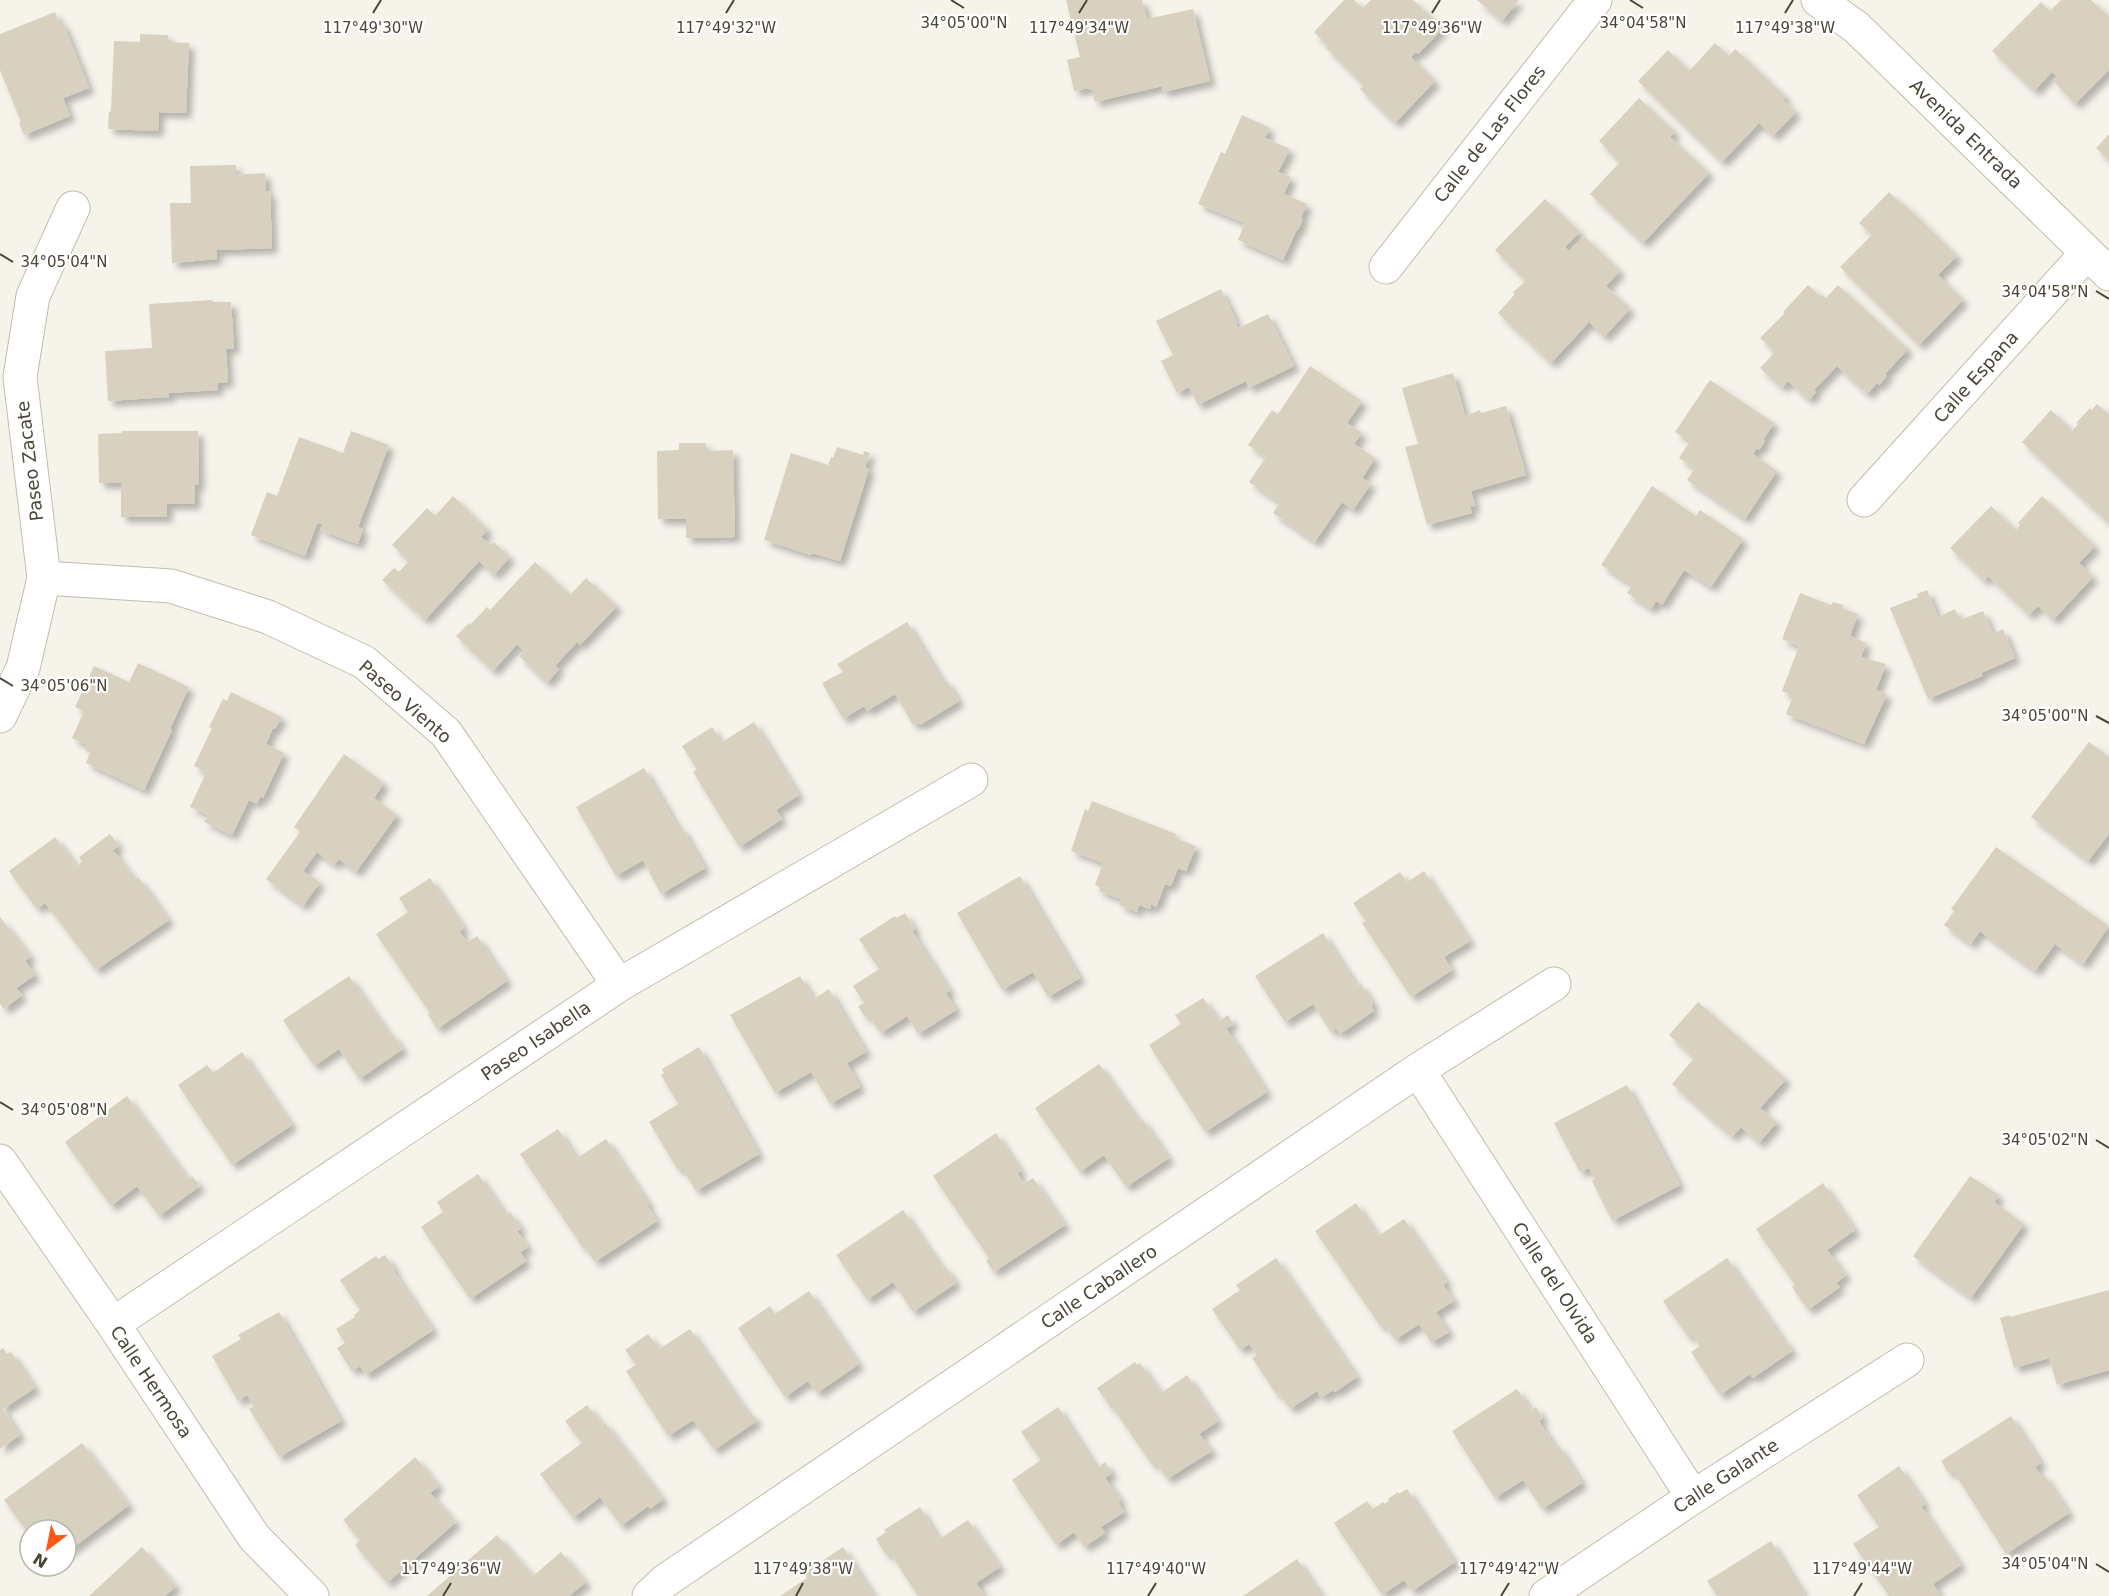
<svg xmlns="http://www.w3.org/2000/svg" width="2109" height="1596" viewBox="0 0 2109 1596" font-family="'DejaVu Sans',sans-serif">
<defs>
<filter id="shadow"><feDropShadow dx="5.5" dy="5.5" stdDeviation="3" flood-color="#0004"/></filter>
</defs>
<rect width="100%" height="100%" fill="#f5f3ea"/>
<path fill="#d8d1bf" filter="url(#shadow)" d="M1066 0H1142L1147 19 1193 9 1210 81 1163 92 1162 86 1095 102 1092 89 1089 90V88L1074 91 1067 60 1080 57Z
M1344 0H1354L1363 8 1371 0H1413L1443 28 1418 54 1416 52 1411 57 1435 81 1395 123 1360 89 1364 85 1326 48 1328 46 1314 32Z
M1477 0H1519L1502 21Z
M2061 0H2091L2108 16 2109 15V70L2075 104 2053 80 2057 76 2052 72 2034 91 1992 51 2041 2 2050 11Z
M55 12 60 24 63 23 89 88 63 98 70 116 24 135 19 123 21 122 0 70V34Z
M140 34 168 35V42L189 43 186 113 159 112 158 131 108 129 109 112 111 111 114 41 140 42Z
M1715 43 1729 56 1735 49 1786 97 1783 100 1796 112 1773 136 1759 123 1722 162 1638 81 1668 50 1689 71Z
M1639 98 1675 132 1670 137 1709 173 1643 243 1590 194 1620 162 1599 141Z
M1242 115 1270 128 1265 138 1290 149 1278 172 1291 177 1284 194 1307 204 1301 218 1303 219 1298 230 1297 229 1283 260 1238 240 1245 223 1198 204 1221 152 1225 154Z
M2109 134V160L2096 148Z
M236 165V175L265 173 266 191 270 192 272 248 216 250 217 259 172 263 170 203H191L190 166Z
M1889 192 1902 205 1903 203 1957 256 1938 275 1963 300 1919 345 1840 267 1872 235 1859 223Z
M1545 199 1580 232 1565 247 1569 251 1584 236 1620 271 1606 286 1630 309 1604 337 1589 322 1551 363 1498 313 1515 294 1513 292 1526 281 1495 250Z
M1808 285 1821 297 1823 295 1826 298 1838 285 1908 349 1885 374 1887 376 1879 385 1877 383 1867 394 1837 366 1814 390 1816 392 1809 400 1788 381 1782 388 1760 368 1775 352 1760 338 1785 313 1783 312Z
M1221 289 1237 323 1235 324 1238 328 1268 314 1294 366 1249 388 1246 381 1198 405 1189 387 1177 393 1161 361 1173 355 1156 321Z
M212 300 213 302H231L234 348 226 349 228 382 217 383 218 390 169 393V397L108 401 105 351 152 348 149 304Z
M1310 366 1362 401 1347 423 1362 433 1354 444 1375 458 1362 478 1371 484 1353 510 1342 502 1315 542 1273 513 1280 503 1249 482 1266 457 1248 445 1272 410 1278 414Z
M1453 373 1465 416 1480 410 1481 413 1506 406 1526 475 1471 491 1475 506 1470 507 1472 513 1427 525 1405 447 1418 444 1402 388Z
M1710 380 1774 423 1763 440 1765 441 1759 450 1757 448 1753 454 1777 471 1745 519 1687 480 1695 468 1679 458 1690 441 1675 432Z
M2097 404 2109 414V523L2022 442 2051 410 2072 431 2078 424 2076 423 2090 408 2092 410Z
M122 431H198L199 485H195V504H167V517H121V483H99L98 434 122 433Z
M351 431 389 445 358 527 363 529 358 544 320 530 322 524 317 523 305 556 251 535 267 492 277 496 299 437 343 453Z
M679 443H706V451L733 450 735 537 686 538V519H658L657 451 679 450Z
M837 447 863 455 864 451 870 453 865 467 869 469 840 561 812 553 811 555 764 540 791 453 828 465 831 457 833 458Z
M1652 486 1696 516 1700 510 1743 539 1711 587 1684 570 1662 605 1656 601 1651 609 1627 593 1632 585 1601 565Z
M453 496 488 530 481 537 491 545 494 542 510 557 494 575 479 561 425 620 382 580 394 568 399 572 409 561 392 545 427 508 435 516Z
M2042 496 2095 546 2079 563 2093 577 2053 620 2038 606 2029 615 1988 576 1984 581 1950 548 1991 506 2016 530 2020 525 2018 523Z
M535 562 570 595 586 578 617 606 580 645 577 642 555 666 559 669 547 683 519 656 524 651 517 644 493 671 456 636 469 623 470 625 487 607 490 610Z
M1927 590 1938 617 1955 609 1960 620 1983 611 1993 634 2003 629 2015 658 1981 673 1982 676 1928 699 1890 608 1918 597 1917 594Z
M1800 593 1831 605 1833 602 1843 605 1842 608 1858 614 1850 636 1866 643 1861 657 1886 664 1876 690 1887 694 1864 744 1786 714 1793 696 1782 691 1799 646 1782 639Z
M907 622 943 682 946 680 959 701 920 725 919 722 913 725 895 694 867 711 864 706 843 719 822 683 843 672 837 664Z
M138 663 189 687 170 729 172 730 144 790 86 763 90 753 85 750 87 745 72 738 84 711 75 707 94 666 129 682Z
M231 692 282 717 275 729 273 728 266 744 284 753 263 798 260 796 257 804 249 800 232 835 204 822 208 815 190 807 206 773 194 766 212 728 209 727 223 699 227 701Z
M754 722 799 795 776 810 782 819 739 847 693 772 697 769 682 746 712 727 722 742Z
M2089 742 2109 757V834L2088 861 2031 817Z
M344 754 384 783 374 798 397 815 356 872 339 859 334 865 317 852 303 871 320 882 303 906 266 879 300 832 294 827Z
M644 768 679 829 682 828 705 868 661 894 643 860 616 876 576 807Z
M1092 801 1176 834 1175 838 1196 846 1186 871 1178 868 1171 886 1165 884 1156 907 1151 904 1150 909 1139 905 1137 912 1119 905 1121 899 1099 891 1100 888 1095 885 1103 863 1071 851 1085 809 1088 811Z
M110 834 119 846 113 850 135 880 138 877 169 920 96 970 45 903 37 909 9 871 55 837 77 866 82 862 79 857Z
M1996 847 2109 926 2083 964 2055 944 2035 971 1980 931 1971 944 1944 925 1954 911 1951 909Z
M1424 871 1470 941 1444 957 1452 970 1411 997 1362 923 1366 921 1353 903 1400 872 1407 882Z
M1020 876 1080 978 1048 997 1033 972 1002 990 957 913Z
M430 878 464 928 460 932 467 942 477 936 507 981 437 1029 428 1015 430 1013 376 934 408 912 399 898Z
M905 913 915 929 912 931 950 991 946 993 956 1010 918 1034 907 1016 881 1033 868 1016 865 1017 858 1006 864 1003 853 986 879 969 859 939 895 916 896 918Z
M0 917 31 957 25 961 35 975 16 988 22 995 4 1009 0 1004Z
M1323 933 1357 986 1361 984 1373 1003 1371 1006 1374 1011 1340 1034 1336 1028 1331 1032 1313 1004 1285 1022 1255 976Z
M349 976 390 1035 392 1034 403 1049 359 1079 339 1049 314 1066 283 1020Z
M800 976 814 999 829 989 866 1052 847 1063 860 1087 830 1104 811 1072 775 1093 730 1015Z
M1203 998 1219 1021 1228 1015 1233 1024 1226 1028 1267 1092 1205 1132 1149 1045 1181 1024 1175 1015Z
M1698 1002 1786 1079 1760 1108 1777 1122 1759 1143 1741 1127 1732 1137 1672 1084 1694 1058 1669 1035Z
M699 1047 759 1154 696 1191 682 1168 678 1170 649 1122 678 1104 661 1075 664 1073 662 1069Z
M242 1052 292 1125 232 1165 178 1085 207 1065 213 1073Z
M1099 1064 1139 1121 1142 1119 1169 1158 1126 1187 1104 1155 1080 1172 1035 1108Z
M1627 1085 1680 1185 1612 1221 1592 1181 1595 1179 1589 1168 1580 1172 1554 1123Z
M127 1096 188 1179 192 1176 200 1186 159 1216 137 1186 111 1206 65 1142Z
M558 1129 577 1158 606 1139 649 1204 647 1205 657 1221 595 1262 585 1247 583 1248 520 1154Z
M996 1133 1021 1171 1017 1173 1024 1184 1033 1178 1065 1225 994 1272 986 1261 989 1258 933 1176Z
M478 1174 506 1215 510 1212 521 1228 517 1231 528 1247 520 1252 526 1261 470 1299 421 1227 443 1212 437 1202Z
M1970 1176 1999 1195 1994 1202 2024 1224 1971 1298 1913 1256Z
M1823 1183 1855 1230 1827 1250 1846 1275 1836 1283 1840 1287 1808 1310 1792 1287 1795 1285 1756 1229Z
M1356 1203 1378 1236 1404 1219 1447 1282 1443 1285 1454 1301 1436 1312 1449 1332 1431 1343 1419 1324 1395 1340 1384 1324 1381 1327 1315 1231Z
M903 1210 943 1269 945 1266 956 1283 913 1312 893 1282 867 1300 836 1255Z
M385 1255 395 1269 393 1270 433 1330 366 1375 360 1366 352 1371 337 1348 345 1343 336 1329 355 1317 354 1315 360 1310 340 1280 376 1256 378 1259Z
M1276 1258 1357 1377 1335 1392 1333 1390 1321 1398 1317 1391 1290 1409 1279 1393 1277 1395 1252 1358 1257 1355 1249 1344 1240 1350 1212 1309 1240 1290 1236 1285Z
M1727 1258 1784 1341 1785 1340 1792 1351 1753 1378 1750 1374 1720 1395 1691 1352 1700 1346 1692 1335 1688 1337 1663 1301Z
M2109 1290V1370L2057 1385 2049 1358 2014 1368 2000 1318 2009 1315 2010 1317Z
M809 1291 859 1364 817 1393 808 1381 785 1397 738 1328 770 1306 775 1314Z
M279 1312 341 1421 279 1457 249 1409 254 1406 247 1395 238 1401 212 1356 241 1339 238 1335Z
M690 1329 749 1415 751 1413 757 1421 714 1450 693 1420 668 1436 626 1371 636 1365 625 1350 648 1334 659 1349Z
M3 1348 7 1354 11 1352 35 1388 3 1409 20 1435 0 1449V1350Z
M1135 1362 1137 1365 1140 1363 1161 1393 1187 1375 1218 1421 1199 1434 1212 1451 1167 1479 1155 1462 1152 1465 1113 1408 1112 1409 1097 1388Z
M1517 1389 1531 1410 1536 1407 1543 1418 1539 1421 1556 1448 1559 1446 1582 1483 1542 1509 1523 1480 1495 1498 1452 1431Z
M587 1405 603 1425 605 1423 663 1499 650 1509 648 1506 621 1526 600 1497 573 1518 540 1474 582 1443 565 1421Z
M1058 1407 1097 1468 1105 1462 1112 1473 1105 1478 1121 1500 1118 1502 1124 1512 1101 1527 1105 1533 1084 1547 1074 1532 1056 1545 1012 1480 1041 1460 1021 1432Z
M2011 1416 2041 1463 2035 1467 2041 1476 2044 1475 2069 1513 2006 1554 1953 1471 1949 1474 1941 1461Z
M82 1443 129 1505 66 1553V1530H36L34 1527 27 1532 4 1500Z
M415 1457 439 1486 430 1493 456 1522 387 1583 355 1545 360 1540 343 1520Z
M1899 1466 1925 1504 1921 1506 1961 1565 1933 1584 1941 1596H1889L1853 1544 1879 1527 1857 1495Z
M1407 1489 1455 1562 1412 1591 1404 1580 1382 1595 1334 1523 1367 1501 1373 1509 1383 1502 1384 1504 1389 1501 1388 1499 1398 1492 1399 1494Z
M920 1507 939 1539 968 1520 1000 1567 976 1583 985 1596H918L890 1553 886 1555 876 1539 886 1532 884 1530Z
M497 1535 533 1576 561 1552 586 1582 569 1596H427Z
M1771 1541 1805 1596H1717L1707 1581Z
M142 1547 176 1586 165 1596H89Z
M843 1547 874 1596H780L807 1578 804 1573Z
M1297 1559 1322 1596H1243Z"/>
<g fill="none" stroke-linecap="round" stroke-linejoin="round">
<g stroke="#c2bdac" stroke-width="35">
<path id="minor" d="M1818 0 1856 27 2109 274
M1386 267 1595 0
M1864 500 2087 253
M44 578 171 586 268 617 364 662 446 733 619 985
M0 716 23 668 44 578 20 377 33 296 73 208
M1418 1070 1693 1497
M0 1161 113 1324 254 1537 312 1596
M113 1324 619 985 971 780
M649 1596 665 1581 1418 1070 1554 984
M1546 1596 1693 1497 1907 1360"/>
</g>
<use href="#minor" stroke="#fff" stroke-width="33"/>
</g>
<path fill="none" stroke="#4a4537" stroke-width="2" d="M951 0 964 8M1630 0 1643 8M373 13 381 0M726 13 734 0M1079 13 1087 0M1432 13 1440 0M1785 13 1793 0M0 254 13 262M2096 291 2109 299M0 678 13 686M2096 716 2109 723M0 1102 13 1110M2096 1140 2109 1148M2096 1564 2109 1572M443 1596 451 1583M796 1596 803 1583M1148 1596 1156 1583M1501 1596 1509 1583M1854 1596 1862 1583"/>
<g text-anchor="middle" stroke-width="4.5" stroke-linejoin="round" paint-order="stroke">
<g font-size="18" fill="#4a4537" stroke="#fff">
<text transform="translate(1490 134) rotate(-52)" y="6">Calle de Las Flores</text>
<text transform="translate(1966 134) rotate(44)" y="6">Avenida Entrada</text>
<text transform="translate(1976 377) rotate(-48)" y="6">Calle Espana</text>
<text transform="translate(30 461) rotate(-97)" y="6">Paseo Zacate</text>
<text transform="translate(405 702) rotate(41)" y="6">Paseo Viento</text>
<text transform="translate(536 1041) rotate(-34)" y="6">Paseo Isabella</text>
<text transform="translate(1555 1283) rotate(57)" y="6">Calle del Olvida</text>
<text transform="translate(1099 1287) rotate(-34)" y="6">Calle Caballero</text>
<text transform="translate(151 1382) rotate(56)" y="6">Calle Hermosa</text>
<text transform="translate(1726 1476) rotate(-33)" y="6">Calle Galante</text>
</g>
</g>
<g font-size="15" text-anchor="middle" fill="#4a4537" stroke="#fff" stroke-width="4.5" stroke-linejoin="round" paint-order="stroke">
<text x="964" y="28">34°05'00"N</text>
<text x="1643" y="28">34°04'58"N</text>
<text x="373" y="33">117°49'30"W</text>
<text x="726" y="33">117°49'32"W</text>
<text x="1079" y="33">117°49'34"W</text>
<text x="1432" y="33">117°49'36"W</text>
<text x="1785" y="33">117°49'38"W</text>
<text x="64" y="267">34°05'04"N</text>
<text x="2045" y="297">34°04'58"N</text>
<text x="64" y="691">34°05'06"N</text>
<text x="2045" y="721">34°05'00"N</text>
<text x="64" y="1115">34°05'08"N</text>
<text x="2045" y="1145">34°05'02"N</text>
<text x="2045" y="1569">34°05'04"N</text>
<text x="451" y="1574">117°49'36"W</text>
<text x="803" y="1574">117°49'38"W</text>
<text x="1156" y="1574">117°49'40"W</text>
<text x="1509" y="1574">117°49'42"W</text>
<text x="1862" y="1574">117°49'44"W</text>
</g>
<g transform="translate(48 1548) rotate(212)"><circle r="28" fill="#ffffff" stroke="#b7b5af" stroke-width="1.5"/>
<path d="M0-4.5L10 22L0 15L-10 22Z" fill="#ff5717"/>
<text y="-9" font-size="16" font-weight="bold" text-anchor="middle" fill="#4a4537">N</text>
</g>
</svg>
